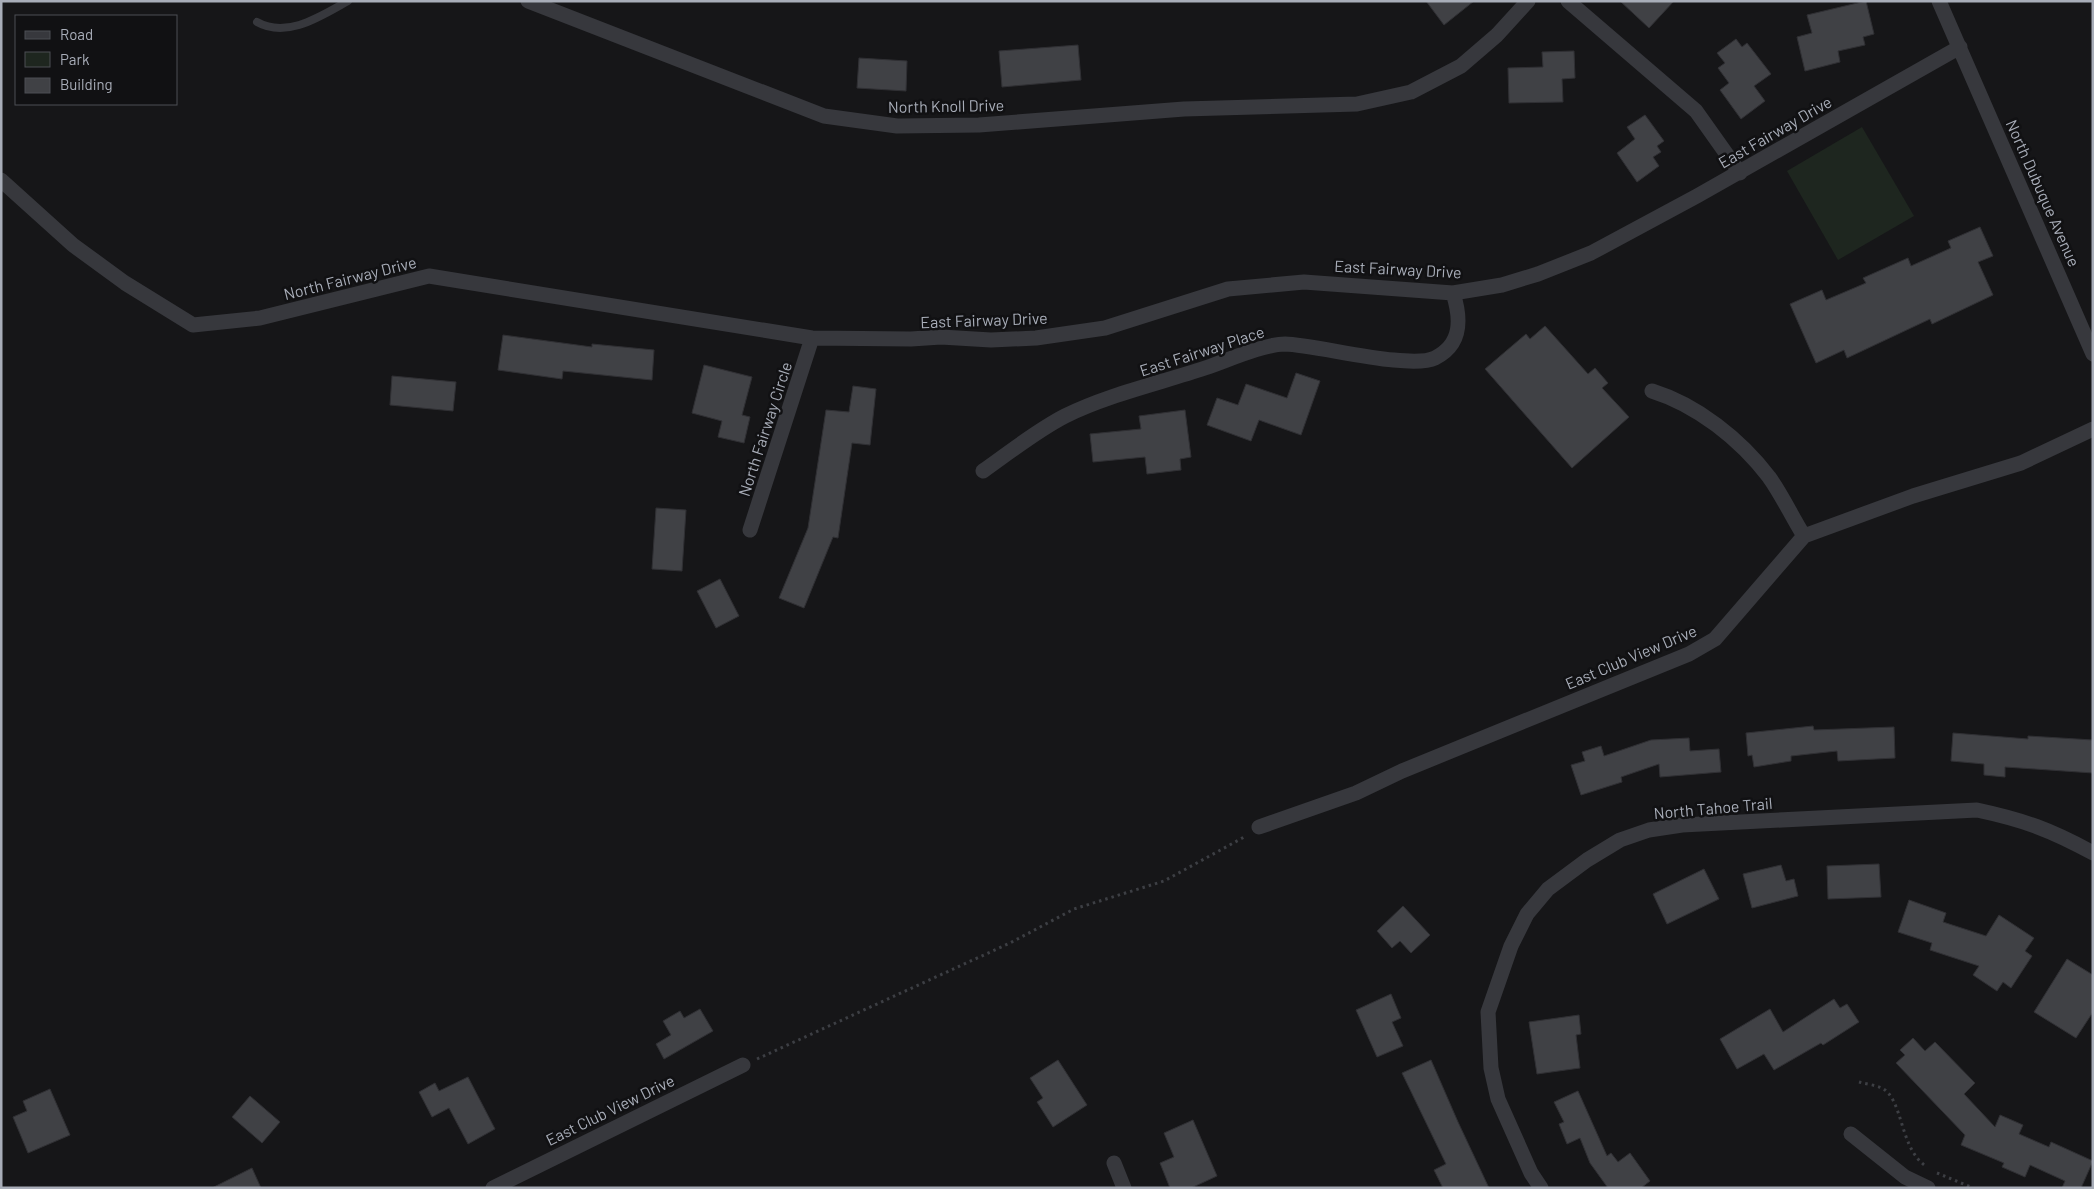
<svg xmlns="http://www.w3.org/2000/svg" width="2094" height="1189" viewBox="0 0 2094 1189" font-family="Barlow,sans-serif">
<rect width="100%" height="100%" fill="#161618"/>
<path fill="#1e261f" d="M1862 127 1914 216 1838 260 1787 171Z"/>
<path fill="#404145" stroke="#303034" d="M1426 1H1474L1444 25Z
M1620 1H1674L1649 28Z
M1866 1 1874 34 1863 37 1865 45 1838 51 1840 62 1805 71 1797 37 1812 33 1807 15Z
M1736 39 1742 47 1747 43 1771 74 1754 86 1765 101 1741 119 1720 90 1729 83 1718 68 1725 63 1717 53Z
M1078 45 1081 80 1002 87 999 51Z
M1574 51 1575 78 1562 79 1563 102 1509 103 1508 68 1543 67 1542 52Z
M859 58 907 61 906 91 857 88Z
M1645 115 1664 141 1657 146 1661 152 1653 157 1659 166 1637 182 1617 153 1635 139 1627 127Z
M1980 227 1993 256 1978 262 1993 295 1932 324 1930 319 1847 358 1844 350 1816 363 1790 304 1822 290 1826 300 1866 283 1863 278 1908 258 1911 266 1951 248 1948 241Z
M1545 326 1588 374 1595 368 1608 383 1602 388 1629 417 1572 468 1485 369 1526 334 1530 339Z
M503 335 592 347V344L654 350 652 380 563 371 562 379 498 370Z
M704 365 752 377 742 415 750 417 744 443 718 437 722 421 692 413Z
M1296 373 1320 381 1301 435 1259 420 1251 441 1207 425 1217 398 1238 405 1246 384 1287 398Z
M392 376 456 382 453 411 390 405Z
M853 386 876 389 870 445 852 443 838 538 833 537 804 608 779 598 808 528 826 410 849 412Z
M1185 410 1191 457 1180 459 1181 470 1147 474 1145 457 1093 462 1090 434 1141 429 1139 416Z
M656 508 686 510 682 571 652 569Z
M720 579 739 616 716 628 697 591Z
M1813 726 1814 730 1894 727 1895 758 1838 761 1837 751 1791 756V761L1754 767 1752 755 1748 756 1746 733Z
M1953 733 2028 739V736L2093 740V773L2005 767V777L1984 775V764L1951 761Z
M1689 738 1690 751 1719 749 1721 772 1660 777 1659 764 1621 777 1622 782 1581 795 1571 765 1585 761 1582 752 1601 746 1604 756 1651 740Z
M1879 864 1881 897 1828 899 1827 866Z
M1781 865 1786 881 1794 879 1798 896 1752 908 1743 874Z
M1704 869 1719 899 1667 924 1653 894Z
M1909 900 1946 913 1943 922 1986 936 1999 915 2034 938 2025 951 2032 956 2011 988 2003 982 1997 991 1973 975 1979 966 1930 950 1932 943 1898 932Z
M1403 906 1430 935 1411 953 1400 941 1392 948 1377 931Z
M2067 959 2093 975V1012L2076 1038 2034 1012Z
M1391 994 1401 1018 1392 1022 1403 1046 1377 1057 1356 1010Z
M1834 999 1840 1008 1847 1004 1859 1022 1823 1045 1821 1043 1774 1070 1764 1054 1737 1069 1720 1039 1770 1009 1783 1032Z
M700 1009 713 1031 664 1059 656 1044 671 1035 663 1021 680 1011 684 1018Z
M1579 1015 1581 1034 1576 1035 1580 1068 1537 1074 1529 1022Z
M1913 1038 1925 1051 1935 1042 1975 1083 1964 1094 1995 1127 2000 1115 2023 1125 2019 1134 2049 1147 2051 1142 2093 1161 2081 1188H2062L2065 1181 2030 1165 2025 1177 2002 1167 2004 1163 1961 1145 1965 1135 1896 1063 1905 1055 1900 1050Z
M1058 1060 1087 1105 1053 1127 1037 1102 1043 1098 1030 1078Z
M1431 1060 1458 1122 1489 1188H1443L1434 1170 1446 1164 1402 1073Z
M468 1077 495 1129 468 1144 449 1108 432 1117 419 1092 435 1083 439 1091Z
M50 1089 70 1135 28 1153 13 1117 27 1111 23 1101Z
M1578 1091 1607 1156 1611 1153 1618 1162 1630 1153 1650 1181 1641 1188H1608L1590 1163 1580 1138 1567 1144 1559 1124 1564 1122 1554 1102Z
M250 1096 280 1122 262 1143 232 1117Z
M1193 1120 1217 1176 1191 1188H1170L1160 1163 1174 1157 1164 1133Z
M252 1168 261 1188H212Z"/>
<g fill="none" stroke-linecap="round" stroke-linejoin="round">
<path stroke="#3d3f44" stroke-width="3" stroke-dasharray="2.5 4" stroke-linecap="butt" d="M757 1059 1010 943 1074 909 1164 881 1246 836
M1859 1082C1866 1084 1875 1085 1882 1088 1904 1100 1899 1149 1927 1167
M1937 1173 1973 1188"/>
<path stroke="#37383d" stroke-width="8" d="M257 22C287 39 321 16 348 1"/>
<path stroke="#37383d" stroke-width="15" d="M528 1 824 116 897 126 979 125 1184 109 1357 104 1411 92 1461 66 1497 35 1528 1
M1568 1 1696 111 1740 173
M1939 1 2093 354
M1 180 73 245 125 283 193 325 260 318 429 276 812 338 911 339 941 337 991 340 1036 338 1105 328 1228 289 1304 282 1453 293 1502 285 1538 274 1591 253 1697 196 1960 47
M1652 391C1697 405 1740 439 1769 477 1782 495 1792 517 1804 536
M983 471C1010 452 1036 431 1065 416 1107 395 1160 383 1205 368 1226 361 1264 344 1285 344 1318 345 1410 370 1435 358 1463 344 1461 318 1453 293
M750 530 812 338
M1259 827 1356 793 1402 771 1689 654 1715 639 1804 536 1913 496 2021 463 2093 429
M1851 1134 1905 1177 1928 1188
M1114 1163 1124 1188
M493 1188 743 1065
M1541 1188 1531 1173 1498 1099 1491 1068 1488 1012 1511 946 1527 914 1548 889 1587 860 1620 840 1649 830 1682 825 1977 810C2024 820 2051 830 2093 853"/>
</g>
<g text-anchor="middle" stroke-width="5" stroke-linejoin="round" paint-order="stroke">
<g font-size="16" fill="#a8adb8" stroke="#111113">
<text transform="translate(946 106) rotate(-1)" y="6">North Knoll Drive</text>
<text transform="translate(1775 132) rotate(-30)" y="6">East Fairway Drive</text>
<text transform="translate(2043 193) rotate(66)" y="6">North Dubuque Avenue</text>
<text transform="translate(1398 269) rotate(3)" y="6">East Fairway Drive</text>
<text transform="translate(350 278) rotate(-14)" y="6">North Fairway Drive</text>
<text transform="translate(984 320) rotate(-2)" y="6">East Fairway Drive</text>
<text transform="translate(1202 351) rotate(-18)" y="6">East Fairway Place</text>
<text transform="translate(765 429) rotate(-72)" y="6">North Fairway Circle</text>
<text transform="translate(1631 657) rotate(-23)" y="6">East Club View Drive</text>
<text transform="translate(1713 808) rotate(-5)" y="6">North Tahoe Trail</text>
<text transform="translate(610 1110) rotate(-26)" y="6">East Club View Drive</text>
</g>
</g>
<rect width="2094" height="1189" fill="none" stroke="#a8adb8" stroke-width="5"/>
<rect x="15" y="15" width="162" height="90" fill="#111113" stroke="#4d4f55"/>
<rect x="25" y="31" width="25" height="8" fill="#37383d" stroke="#4d4f55"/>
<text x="60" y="40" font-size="15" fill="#a8adb8">Road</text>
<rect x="25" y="52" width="25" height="15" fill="#1e261f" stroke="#4d4f55"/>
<text x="60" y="65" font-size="15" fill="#a8adb8">Park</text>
<rect x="25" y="78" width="25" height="15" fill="#404145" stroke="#4d4f55"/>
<text x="60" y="90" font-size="15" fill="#a8adb8">Building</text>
</svg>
